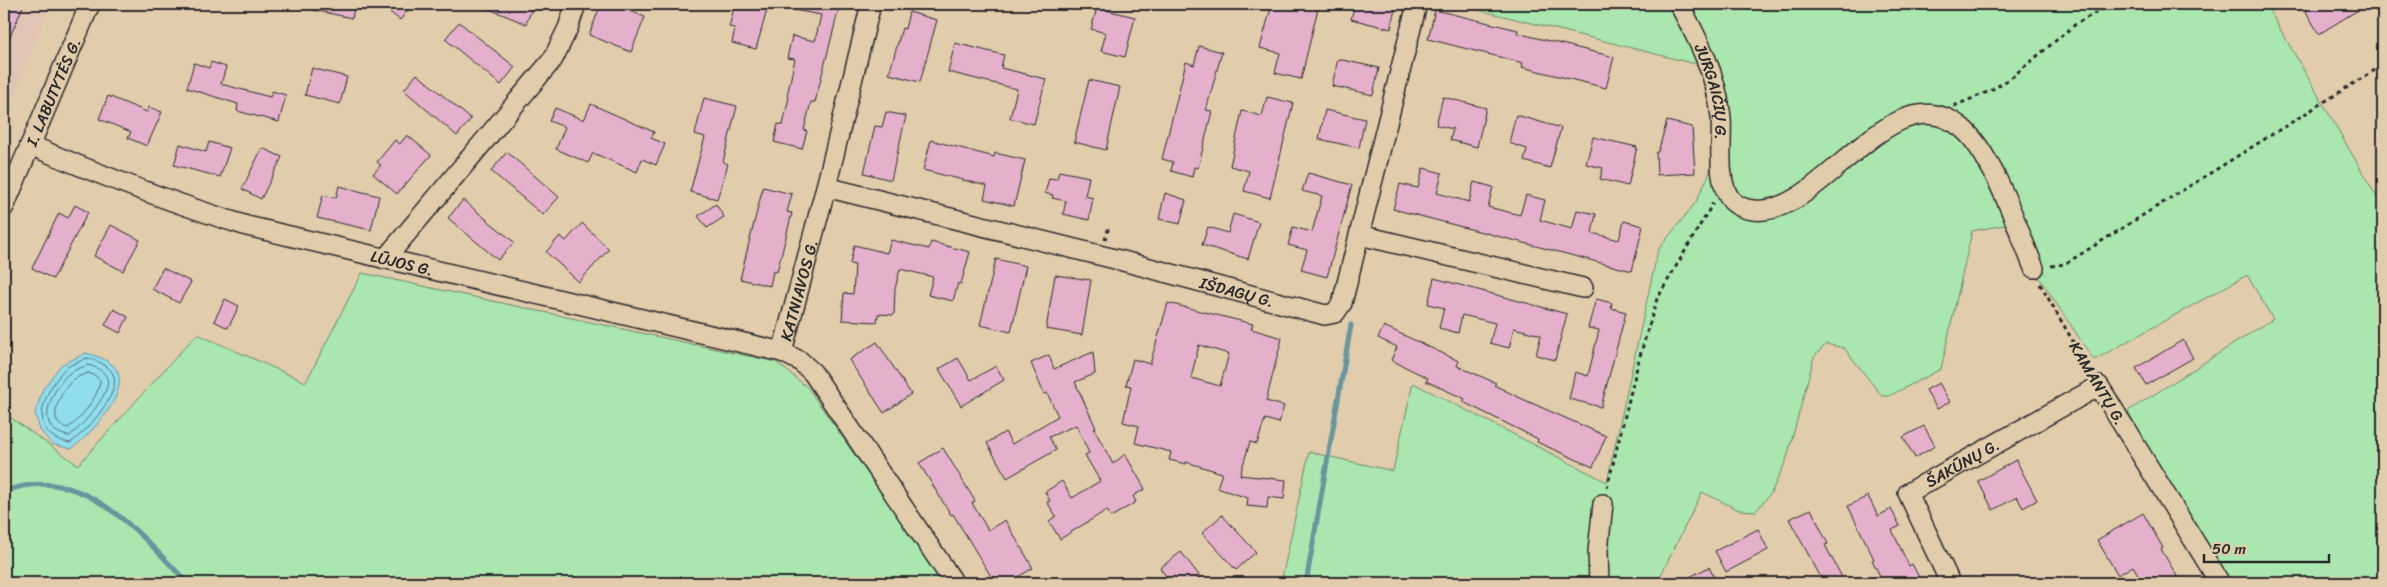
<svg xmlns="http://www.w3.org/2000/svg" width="2387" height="587" viewBox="0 0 2387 587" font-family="Sriracha,sans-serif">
<rect width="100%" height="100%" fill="#e1ccab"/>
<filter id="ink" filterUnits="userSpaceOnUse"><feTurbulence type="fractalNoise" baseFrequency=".02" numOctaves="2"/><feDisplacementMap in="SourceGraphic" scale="10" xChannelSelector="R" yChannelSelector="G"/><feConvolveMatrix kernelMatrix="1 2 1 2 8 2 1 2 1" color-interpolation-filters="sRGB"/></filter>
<g filter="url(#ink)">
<path fill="#e2c4b5" d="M4 4H50L4 122Z"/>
<path fill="#a9e7af" stroke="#6a896d" d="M1455 4H2273L2268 8 2383 208V583H2214L2128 411 2273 319 2247 275 2094 360 2004 225 1972 231 1941 369 1889 396H1882L1844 348 1826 344 1814 357 1786 461 1771 493 1756 511 1739 510 1702 492 1657 583H1281L1309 452 1393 471 1413 383 1607 482 1658 250 1696 202 1710 172 1713 132 1711 95 1704 66Z
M362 273 776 362 808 388 944 583H4V410L11 418 78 465 197 334 306 382Z"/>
<path fill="#8fdded" stroke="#67969f" d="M86 353C97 356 114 361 118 373 127 397 89 436 71 449L52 444 40 430 35 413 43 389 61 365Z"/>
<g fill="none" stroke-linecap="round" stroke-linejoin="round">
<path stroke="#537279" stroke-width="1" d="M87 358C96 361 108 364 113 374 123 392 84 434 70 443 33 436 38 405 56 380 59 377 61 371 66 368 72 364 80 361 87 358Z
M88 365C95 367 104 370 107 378 113 392 80 429 69 436 33 430 50 393 67 375 72 371 82 367 88 365Z
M88 373 94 375 100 380C100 395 80 420 68 428 43 424 62 389 73 380 77 377 83 375 88 373Z"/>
<path stroke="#67969f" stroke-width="5" d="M4 492C82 460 139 534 188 583
M1306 583 1351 325"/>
</g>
<path fill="#e4b0cc" stroke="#2b2b2b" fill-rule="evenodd" d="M4 4H24L4 51Z
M314 4H355L352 18 313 10Z
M379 4H413L400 20Z
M477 4H534L526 24Z
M601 4H614L645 17 631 52 589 35Z
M735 4 767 10 756 49 732 43 735 28 729 27Z
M795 4H840L815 102H811L804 130 807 131 802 149 774 142 778 124 783 125 789 97 787 96 795 59 787 58 792 36 815 41 821 15 794 10Z
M1272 4H1319L1301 79 1275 73 1280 53 1260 48Z
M1355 4H1396L1391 29 1351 19Z
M2315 4H2368L2319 34 2305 10Z
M1097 8 1135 17 1125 57 1101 51 1106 33 1091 29Z
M1435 10 1518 30 1517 33 1614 57 1606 88 1522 67 1523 63 1428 39Z
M909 12 937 20 920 82 889 74 902 28 905 29Z
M459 22 515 67 501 85 445 39Z
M955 43 1004 55 1001 68 1046 79 1034 124 1010 118 1017 89 948 72Z
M1199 46 1222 52 1206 110 1212 111 1198 168 1194 167 1192 177 1171 171 1173 162 1162 159 1186 62 1194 65Z
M1338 59 1379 68 1373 95 1332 86Z
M211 62 226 67 221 84 270 97 272 91 286 95 279 122 237 111 238 104 187 88 194 63 209 68Z
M312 68 347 77 340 104 305 95Z
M417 74 471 119 457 136 404 90Z
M1089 80 1120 87 1106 150 1074 142Z
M108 96 147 112 149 107 162 112 147 146 128 138 131 132 99 119Z
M1267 97 1293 103 1270 198 1244 191 1249 171 1230 166 1242 111 1262 116Z
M1443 97 1486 108 1477 147 1450 140 1453 129 1436 125Z
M704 98 737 106 723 162 728 164 717 199 690 192 705 137 695 134Z
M591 104 654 132 651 138 665 144 656 165 642 159 637 172 593 153 588 163 556 149 565 127 549 121 555 108 584 120Z
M1325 110 1365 119 1359 148 1319 139Z
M886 112 906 116 891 180 864 173 875 126 882 127Z
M1516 115 1561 128 1550 168 1524 161 1527 149 1509 143Z
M1667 121 1692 127 1695 173 1657 175 1656 152H1658Z
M407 135 431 155 397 194 373 174 381 165 377 162 395 140 400 144Z
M1593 137 1637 147 1628 186 1600 179 1603 168 1586 164Z
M931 140 994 157 995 153 1025 160 1014 206 984 199 987 186 923 170Z
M209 142 230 148 220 177 174 165 180 144 206 152Z
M262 148 282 157 261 199 242 189Z
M507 152 559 197 543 215 491 171Z
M1423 168 1442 173 1437 193 1469 202 1474 182 1493 187 1488 207 1520 215 1526 195 1545 200 1540 220 1572 229 1577 210 1596 214 1592 233 1619 240 1624 221 1643 226 1632 271 1393 209 1400 184 1418 188Z
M1059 171 1089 177 1085 196 1093 198 1089 220 1063 214 1066 201 1052 198 1053 195 1045 193 1049 178 1057 179Z
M1308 173 1352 185 1327 277 1301 270 1307 250 1288 245 1293 227 1312 232 1322 196 1302 191Z
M339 186 379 196 371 230 317 218 323 195 336 198Z
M763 187 792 194 787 212 792 213 777 272 773 271 770 286 740 279Z
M1165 193 1186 200 1180 224 1159 219Z
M463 200 514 242 498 260 448 218Z
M716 204 724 217 707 228 698 216Z
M75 205 88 212 53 279 32 268 59 213 68 218Z
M1233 214 1259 222 1248 259 1202 245 1208 227 1228 233Z
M582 223 609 249 579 282 546 252 560 236 566 241Z
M111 225 140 240 123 271 94 256Z
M891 240 929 249 931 242 970 252 961 284 958 283 953 301 928 295 933 277 900 269 895 289 894 315 878 314 877 322 842 320 844 293 853 294 855 265 850 264 854 245 887 253Z
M996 259 1026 266 1011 332 980 325Z
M163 268 191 282 179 303 152 289Z
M1055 275 1091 280 1082 335 1046 329Z
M1434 278 1567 314 1555 360 1536 355 1541 335 1514 328 1509 348 1490 343 1495 323 1462 315 1458 333 1439 328 1444 308 1428 304Z
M225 299 239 306 228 328 214 321Z
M1596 299 1612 303 1611 308 1626 312 1601 407 1569 399 1575 372 1588 376 1599 330 1588 328Z
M1168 303 1253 324 1251 329 1282 338 1266 401 1284 406 1279 423 1265 419 1257 444 1250 442 1240 475 1286 480 1284 499 1268 497 1267 508 1247 506 1248 498 1217 488 1222 473 1186 462V464L1169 460 1171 452 1135 443 1139 426 1123 422 1131 386 1126 385 1133 359 1150 364ZM1199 345 1229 354 1220 386 1191 378Z
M114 309 128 317 120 333 105 325Z
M1384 326 1459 361 1457 366 1496 383 1494 385 1518 397 1606 436 1593 467 1537 442 1538 439 1463 402 1465 399 1426 381 1428 378 1391 360 1397 347 1378 338Z
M2183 340 2193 358 2146 385 2136 368Z
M877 342 911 394 884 413 849 360Z
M1093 352 1095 374 1075 382 1096 428 1094 429 1113 464 1125 454 1145 489 1133 496 1136 502 1111 517 1107 510 1060 539 1049 521 1056 516 1047 502 1050 501 1045 492 1062 481 1072 498 1100 481 1085 455 1089 453 1076 425 1049 437 1056 450 1007 478 987 443 1005 432 1012 444 1058 416 1047 393 1044 394 1031 363 1049 355 1054 369Z
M958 358 971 380 996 366 1004 380 961 406 939 369Z
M1939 383 1950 402 1937 409 1926 390Z
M1924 426 1935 446 1915 458 1903 437Z
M943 448 975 501 972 503 988 530 1005 520 1033 568 1008 583H995L953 514 951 515 919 463Z
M2016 460 2037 500 2023 508 2017 497 1993 510 1978 481Z
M1868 496 1878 516 1891 509 1900 526 1892 530 1909 566 1912 564 1922 583H1885L1880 576 1872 560 1874 559 1848 506Z
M1811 509 1828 544 1825 545 1845 583H1824L1789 519Z
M2143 513 2163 548 2161 549 2181 583H2143L2133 566 2118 575 2097 540Z
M1222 515 1256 552 1236 570 1202 533Z
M1758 529 1768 550 1726 572 1715 551Z
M1181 552 1205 583H1171L1160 568Z
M1709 567 1717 583H1678Z"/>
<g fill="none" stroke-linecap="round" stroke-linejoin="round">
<g stroke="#2b2b2b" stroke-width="22">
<g id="minor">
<path id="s1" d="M1679 4C1698 39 1717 76 1721 117 1723 141 1715 182 1732 201 1738 207 1745 209 1753 210 1822 219 1890 69 1962 128 1993 154 2018 230 2034 268"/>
<path id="s2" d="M30 145C102 176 173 203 247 226L782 352 800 361 813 373 954 583"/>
<path id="s3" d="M826 187 1123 261 1325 315 1335 313 1342 303 1417 4"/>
<path id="s4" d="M4 207 90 4"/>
<path d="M1360 235 1583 288"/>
<path d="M385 259 553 59 568 28 576 4"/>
<path id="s5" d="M782 352 826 187 871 4"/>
<path id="s6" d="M1948 578 1908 493 2099 386 2220 583"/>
<path d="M1599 583 1598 551 1603 504"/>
</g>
</g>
<path stroke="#2b2b2b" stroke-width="3" stroke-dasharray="4 4" stroke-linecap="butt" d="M1954 106 1990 91 2012 77 2077 23 2112 4
M1105 240 1109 226
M2051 266 2065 264 2383 65
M2040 284 2090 371
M1607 488 1639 359 1657 299 1713 203"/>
<use href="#minor" stroke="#e1ccab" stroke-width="19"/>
</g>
</g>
<g text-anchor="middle" stroke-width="5" stroke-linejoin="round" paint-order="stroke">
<g font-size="16" fill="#2b2b2b" stroke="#e1ccab">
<text dy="6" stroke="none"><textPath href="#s4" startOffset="125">I. LABUTYTĖS G.</textPath></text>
<text dy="6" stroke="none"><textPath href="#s1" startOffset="95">JURGAIČIŲ G.</textPath></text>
<text dy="6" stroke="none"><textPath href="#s2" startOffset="391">LŪJOS G.</textPath></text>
<text dy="6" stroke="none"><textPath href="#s5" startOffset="64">KATNIAVOS G.</textPath></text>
<text dy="6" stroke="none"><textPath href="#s3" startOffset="424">IŠDAGŲ G.</textPath></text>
<text transform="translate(2098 383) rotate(59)" y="6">KAMANTŲ G.</text>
<text dy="6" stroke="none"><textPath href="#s6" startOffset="156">ŠAKŪNŲ G.</textPath></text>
</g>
</g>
<rect width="2387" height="587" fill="none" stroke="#e1ccab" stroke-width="20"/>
<rect x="10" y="10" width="2367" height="567" fill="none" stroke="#2b2b2b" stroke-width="2" filter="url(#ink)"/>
<path d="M2204 554v8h125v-8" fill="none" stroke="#2b2b2b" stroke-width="2.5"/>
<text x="2212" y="554" font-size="15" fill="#2b2b2b" stroke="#e1ccab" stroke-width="4" paint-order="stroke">50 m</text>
</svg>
